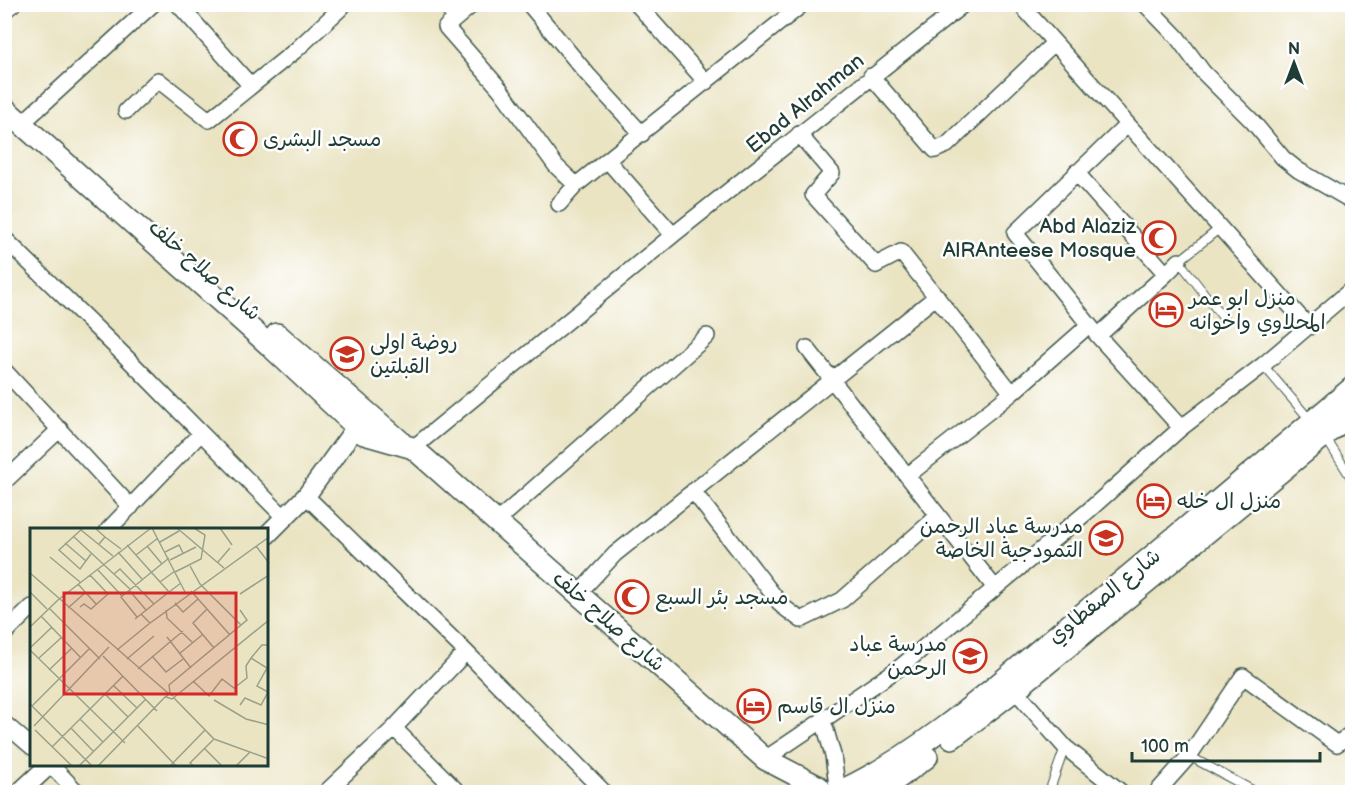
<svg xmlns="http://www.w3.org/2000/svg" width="1357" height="797" viewBox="0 0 1357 797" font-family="'Balsamiq Sans','Playpen Sans Arabic',sans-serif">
<rect width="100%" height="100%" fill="#fff"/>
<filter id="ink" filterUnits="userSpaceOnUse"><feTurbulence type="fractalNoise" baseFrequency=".0167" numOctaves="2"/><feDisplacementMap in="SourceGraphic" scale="12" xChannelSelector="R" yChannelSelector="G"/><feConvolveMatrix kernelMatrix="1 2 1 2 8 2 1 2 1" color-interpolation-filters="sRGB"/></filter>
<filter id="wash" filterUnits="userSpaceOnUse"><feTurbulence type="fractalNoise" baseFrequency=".008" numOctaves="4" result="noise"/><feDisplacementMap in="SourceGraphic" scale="24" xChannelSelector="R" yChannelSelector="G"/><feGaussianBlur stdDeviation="1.35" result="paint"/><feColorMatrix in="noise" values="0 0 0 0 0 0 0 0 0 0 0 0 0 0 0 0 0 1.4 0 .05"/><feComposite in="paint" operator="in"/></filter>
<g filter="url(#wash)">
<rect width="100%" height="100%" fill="#eae4c3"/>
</g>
<g filter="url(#ink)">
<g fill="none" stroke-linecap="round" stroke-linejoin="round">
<g stroke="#3d5649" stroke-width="10">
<path id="service" d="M1350 4 1352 6
M1220 228 1179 261 1224 319
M1263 365 1311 421
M1325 437 1352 479
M1189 756 1256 792
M1049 792 1065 747"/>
</g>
<g stroke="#3d5649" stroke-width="18">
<path id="minor" d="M178 4 251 86
M444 4 456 18
M473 4 446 27 500 89 556 166 576 185
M529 4 588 75 642 134
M637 4 706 82
M1020 4 1309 327
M1145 4 1177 37 1203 72 1253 122 1283 158 1298 170 1352 201
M4 11 13 4
M871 76 935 150 947 145 1054 43
M126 111 158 80 209 120 296 50 342 7 339 4
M29 117 153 4
M1127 125 1015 233 1098 336 1181 428
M799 134 832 173 813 195 876 265 901 252 1012 393
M608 161 673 235 964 4
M1076 172 1166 274 1179 261
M559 204 576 185 803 4
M4 238 128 359 284 517
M1098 336 1166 274
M807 348 995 588
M4 370 131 507
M413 448 673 235
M907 476 1012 393 1089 325
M4 482 60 429
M693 491 782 606 801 620 842 600 938 516
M306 496 466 652 604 792
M496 522 707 336
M108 530 201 433
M578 594 615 554 937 296
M4 634 32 607
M1015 690 1065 747 1121 792
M4 723 32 747
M394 728 458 792
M765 759 823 720
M52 766 77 792
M837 786 833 755 823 720 899 668 1088 511 1181 428 1263 365 1352 289
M326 792 394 728 466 652
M1157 792 1189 756 1243 676 1337 744 1352 733"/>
</g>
<g stroke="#3d5649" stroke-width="21">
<path id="tertiary" d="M267 535 306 496 356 427
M20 792 48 766"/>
</g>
<g stroke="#3d5649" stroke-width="24">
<path id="secondary" d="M4 108 269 345 364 434 413 448 765 759 819 787
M277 334 400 441
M952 738 1015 690 1352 413
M845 789C923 751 990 691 1057 635 1156 554 1254 470 1352 388
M879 792 927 757"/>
</g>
<use href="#service" stroke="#fff" stroke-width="8"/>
<use href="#minor" stroke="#fff" stroke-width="15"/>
<use href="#tertiary" stroke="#fff" stroke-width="18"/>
<use href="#secondary" stroke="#fff" stroke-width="21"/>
</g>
</g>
<defs>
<g id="mosque-ring" transform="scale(1.725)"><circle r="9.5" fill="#fff" stroke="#c8321e" stroke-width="1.5"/><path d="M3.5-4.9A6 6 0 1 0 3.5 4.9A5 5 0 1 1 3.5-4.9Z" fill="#c8321e"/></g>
<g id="hotel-ring" transform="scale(1.725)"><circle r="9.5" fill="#fff" stroke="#c8321e" stroke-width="1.5"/><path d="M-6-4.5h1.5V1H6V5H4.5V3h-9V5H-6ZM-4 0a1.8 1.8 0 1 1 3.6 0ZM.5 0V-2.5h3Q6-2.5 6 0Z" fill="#c8321e"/></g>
<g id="school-ring" transform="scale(1.725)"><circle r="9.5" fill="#fff" stroke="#c8321e" stroke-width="1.5"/><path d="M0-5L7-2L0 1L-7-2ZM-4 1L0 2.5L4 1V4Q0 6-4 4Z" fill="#c8321e"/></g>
</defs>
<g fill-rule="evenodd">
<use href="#mosque-ring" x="240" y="139"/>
<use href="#mosque-ring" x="1159" y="238"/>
<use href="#hotel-ring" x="1166" y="310"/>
<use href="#school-ring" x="347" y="354"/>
<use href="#hotel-ring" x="1154" y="501"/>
<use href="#school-ring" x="1106" y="538"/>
<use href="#mosque-ring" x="632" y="597"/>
<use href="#school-ring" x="970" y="656"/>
<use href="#hotel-ring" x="754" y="706"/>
</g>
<g text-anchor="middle" stroke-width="5" stroke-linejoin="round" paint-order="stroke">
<g font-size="21" fill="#1f3d34" stroke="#fff">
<text transform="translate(805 103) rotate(-39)" y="7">Ebad Alrahman</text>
<text transform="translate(205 270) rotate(41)" y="7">شارع صلاح خلف</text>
<text transform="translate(1104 596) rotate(-39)" y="7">شارع الصفطاوي</text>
<text transform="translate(609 621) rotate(41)" y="7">شارع صلاح خلف</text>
</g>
<g font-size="21" fill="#1f3d34" stroke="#fff" text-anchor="start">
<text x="263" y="146">مسجد البشرى</text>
<text x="1136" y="233" text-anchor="end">Abd Alaziz<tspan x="1136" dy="24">AlRAnteese Mosque</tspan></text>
<text x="1189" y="305">منزل ابو عمر<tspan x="1189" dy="24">المحلاوي واخوانه</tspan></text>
<text x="370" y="349">روضة اولى<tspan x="370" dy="24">القبلتين</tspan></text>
<text x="1177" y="508">منزل ال خله</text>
<text x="1083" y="533" text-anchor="end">مدرسة عباد الرحمن<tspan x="1083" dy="24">التمودجية الخاصة</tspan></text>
<text x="655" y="604">مسجد بئر السبع</text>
<text x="947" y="651" text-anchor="end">مدرسة عباد<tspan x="947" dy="24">الرحمن</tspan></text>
<text x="777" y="713">منزل ال قاسم</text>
</g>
</g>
<g transform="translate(30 528)">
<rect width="238" height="238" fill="#eae4c3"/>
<path fill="none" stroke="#99a18a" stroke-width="1.5" d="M53 0 29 22 50 41 61 26M65 0 75 9 69 16M122 0 156 66M147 0 194 40M190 0 202 17M51 2 83 28M43 8 100 61M75 9 91 21M130 14 149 3M35 15 56 33M97 17 139 64 151 55M117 18 132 36M226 18 239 35M88 24 112 51M135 24 149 17 153 25M106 27 128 10M20 29 50 54M140 32 166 19M188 34 200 20M159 36 170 56 211 97M67 41 92 68M145 44 171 31 175 7 164 0M0 45 138 165M84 46 90 41 124 76M130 54 145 43M48 56 66 76M99 62 116 82M161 63 200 107M0 64 17 81M210 66 239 47M145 75 153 84 168 71M50 79 54 76 61 81 78 66 60 47M19 80 70 131M38 80 56 64M177 81 163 95 184 120M136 82 137 90 163 115M111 86 120 95 239 9M11 88 51 130M107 89 91 69 139 30M105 91 139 64M0 99 28 72 121 0M137 109 161 140M0 120 22 99M0 122 95 215M87 122 120 95M149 126 172 107M73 128 127 183M122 128 136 144 153 131M9 130 32 109M97 131 124 108M108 141 153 103M19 142 42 120M163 153 179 168 192 151 204 160 217 150 216 138 221 130 232 117H239M84 158 107 180M140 165 139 157 217 92 210 82M75 166 98 189M143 168 139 165 136 169 142 171 239 92M143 169 184 211 239 231M184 172 216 191 239 197M0 176 62 238M210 177 215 170 231 177 238 164 227 158 237 140 221 130M2 178 60 120M50 191 73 214M4 198 79 119M108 198 146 238M41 200 63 223M5 202 42 238M22 219 93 148M175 221 192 238M49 238 116 171M68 238 136 168M140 238 175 202M164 238 160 235 184 211M206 238 220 224"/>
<path fill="#d62828" fill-opacity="0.15" stroke="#d62828" stroke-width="3" d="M34 65H206V166H34Z"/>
<rect width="238" height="238" fill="none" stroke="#1f3d34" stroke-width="3"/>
</g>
<rect width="1357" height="797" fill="none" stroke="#fff" stroke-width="24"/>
<g transform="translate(1294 63)" stroke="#ffffff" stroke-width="4.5" paint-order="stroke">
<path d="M0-4.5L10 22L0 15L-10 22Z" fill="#1f3d34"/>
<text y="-9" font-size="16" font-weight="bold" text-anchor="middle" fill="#1f3d34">N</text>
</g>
<path d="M1132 752v9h188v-9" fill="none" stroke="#1f3d34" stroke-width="3"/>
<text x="1141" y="752" font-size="18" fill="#1f3d34" stroke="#ffffff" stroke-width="4.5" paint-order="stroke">100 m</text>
</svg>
